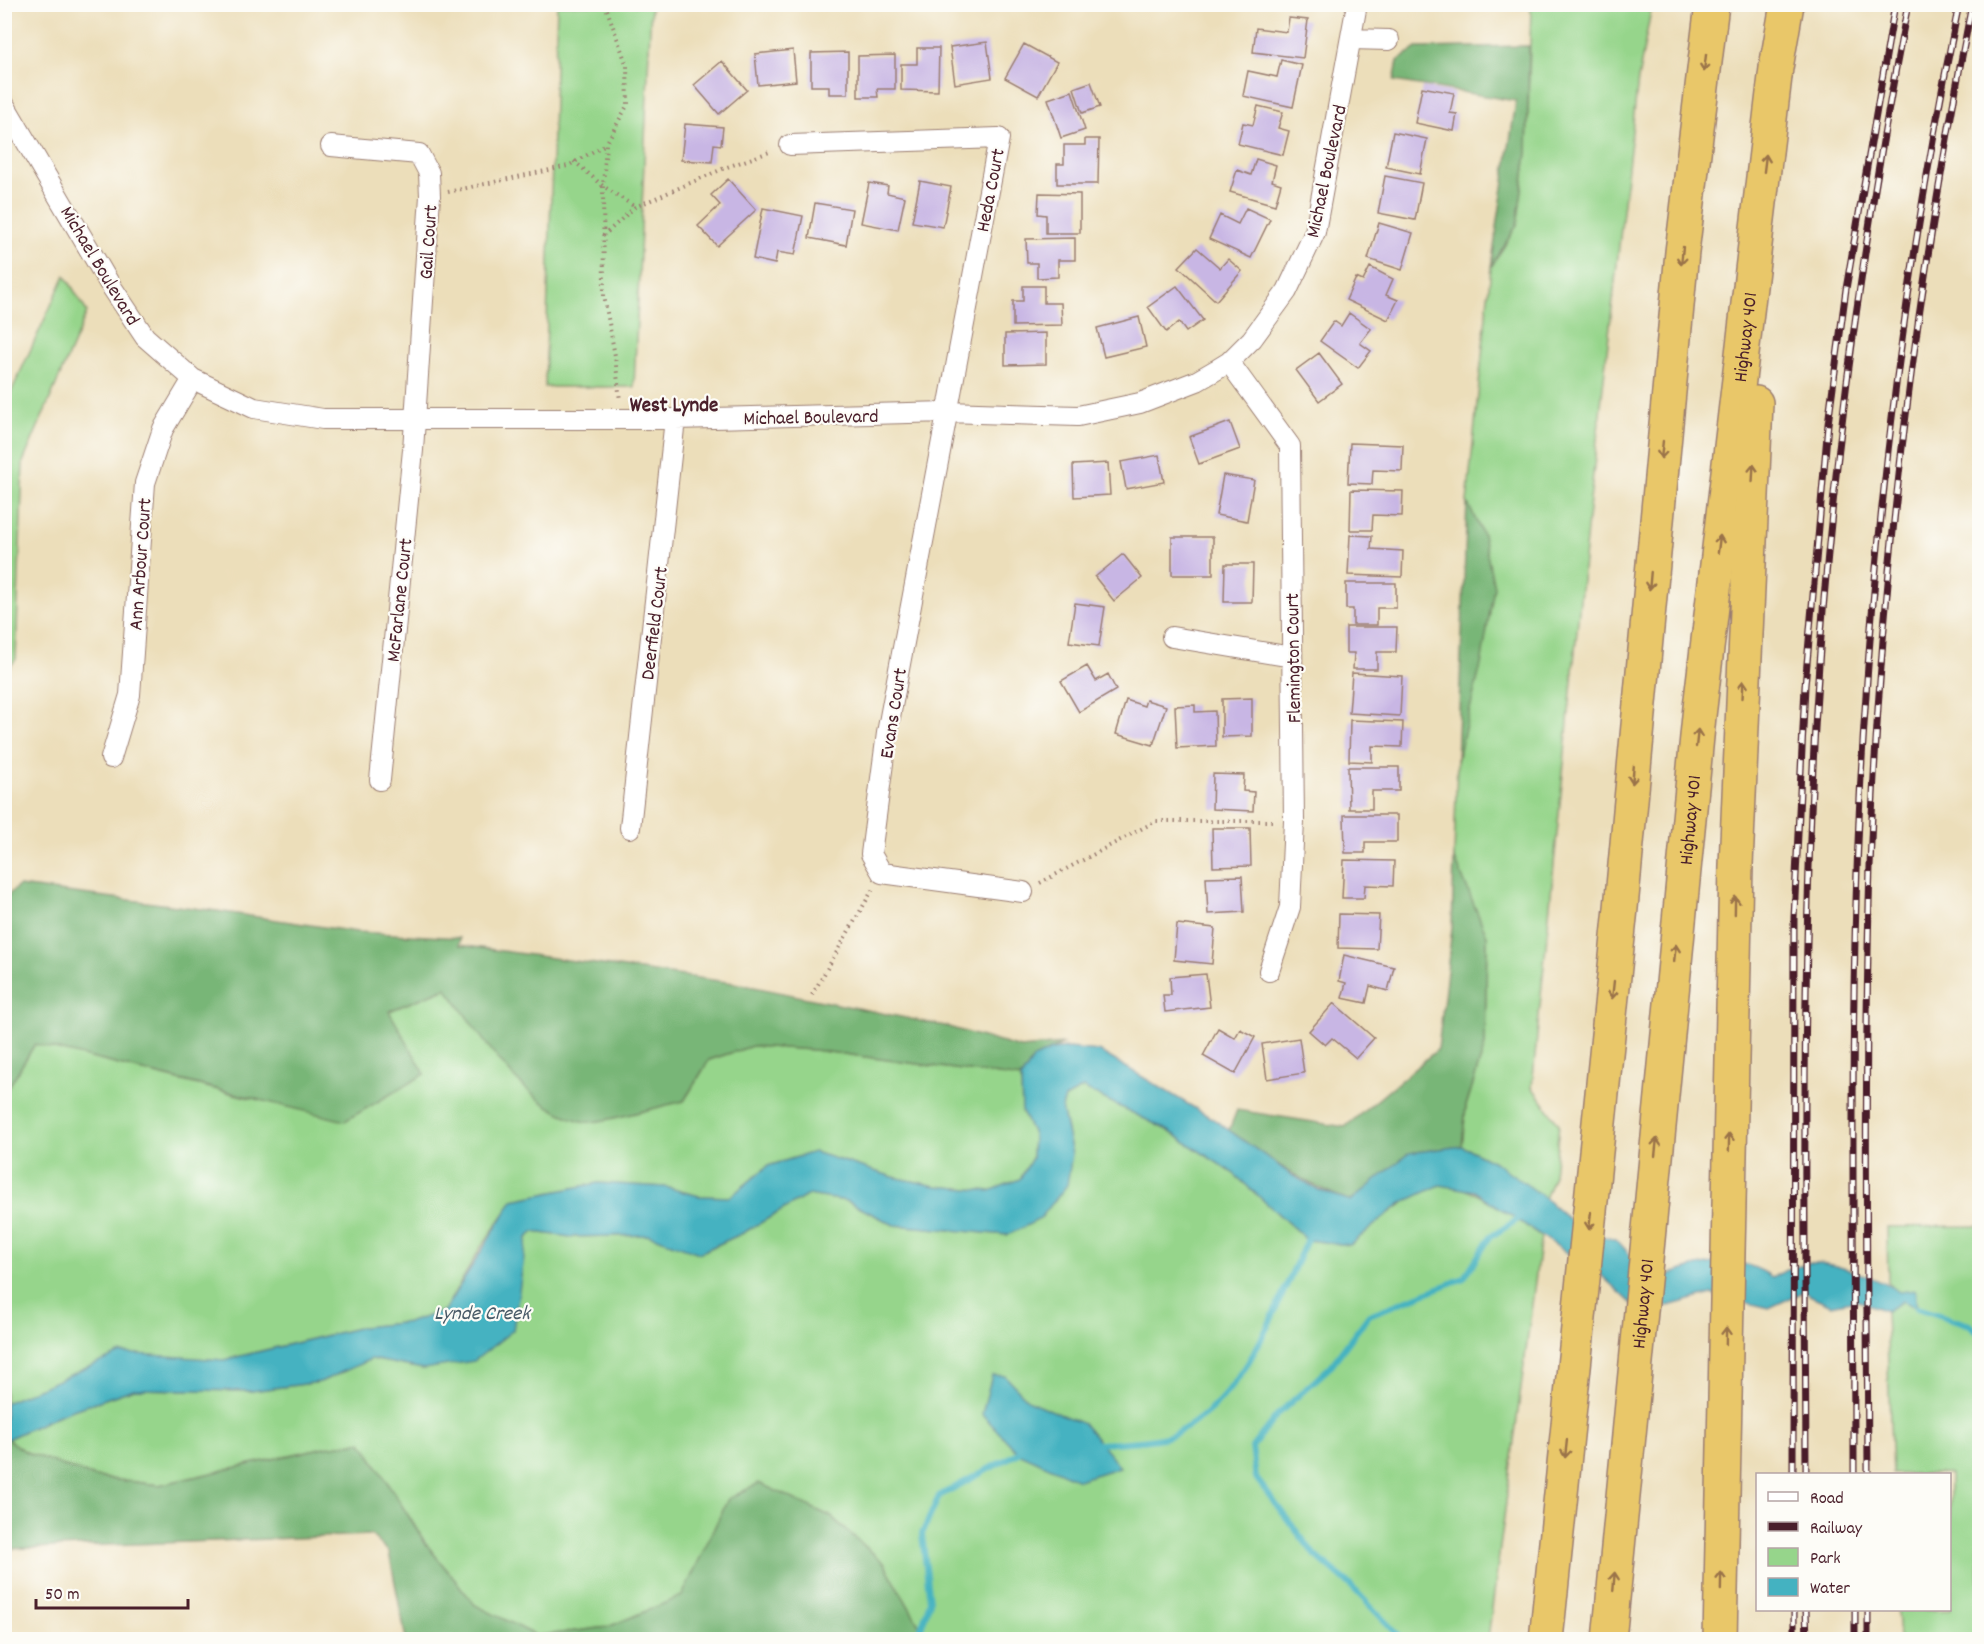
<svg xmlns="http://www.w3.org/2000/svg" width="1984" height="1644" viewBox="0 0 1984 1644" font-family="Dekko,sans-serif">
<rect width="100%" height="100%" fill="#fdfcf7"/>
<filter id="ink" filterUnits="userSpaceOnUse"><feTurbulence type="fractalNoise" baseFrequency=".0167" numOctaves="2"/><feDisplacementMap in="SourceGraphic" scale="12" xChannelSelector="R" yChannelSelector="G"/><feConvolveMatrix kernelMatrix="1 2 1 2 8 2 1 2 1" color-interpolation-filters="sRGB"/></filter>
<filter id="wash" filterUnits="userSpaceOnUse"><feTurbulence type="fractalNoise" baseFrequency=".008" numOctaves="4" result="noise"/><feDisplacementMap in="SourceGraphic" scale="24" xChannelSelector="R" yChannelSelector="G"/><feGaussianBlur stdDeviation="1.35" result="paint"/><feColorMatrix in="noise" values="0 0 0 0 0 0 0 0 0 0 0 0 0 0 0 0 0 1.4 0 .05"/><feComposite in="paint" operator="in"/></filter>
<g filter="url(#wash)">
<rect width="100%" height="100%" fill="#ecdeba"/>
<path fill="#96d58b" stroke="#707a5b" stroke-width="1.5" d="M557 5H651L634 387H545Z
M1531 5H1652L1638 79 1588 519 1532 1087 1559 1124 1554 1175 1545 1199 1496 1163 1462 1146 1466 1106 1485 1045 1487 937 1454 857 1457 761 1466 722 1483 535 1467 502 1491 267 1517 225 1527 153Z
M65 275 87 312 23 462 16 659 5 673V400L7 401Z
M447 988 505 1066 684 1101 709 1060 752 1046 814 1050 1021 1078 1022 1112 1033 1134 1032 1158 1020 1179 990 1191 936 1186 893 1177 814 1152 768 1166 730 1197 699 1196 665 1187 598 1183 514 1200 481 1247 444 1311 410 1322 362 1327 224 1360 121 1354 5 1403 4 1093 35 1044 250 1098 389 1011Z
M1083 1088 1169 1131 1233 1173 1307 1240 1350 1245C1371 1228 1413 1190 1439 1185 1467 1180 1518 1221 1541 1236L1488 1639H927L884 1563 830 1516 728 1499 683 1596 608 1627 537 1636 475 1605 426 1544 362 1442 325 1447 159 1485 94 1477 26 1452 7 1439 64 1413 134 1389 251 1391 320 1382 371 1359 423 1369 527 1238 534 1232 571 1237 649 1235 700 1253 743 1233 808 1195 847 1201 894 1225 1008 1235 1072 1154 1062 1108 1065 1098Z
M1979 1226V1639H1899L1897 1610H1950V1474H1892L1886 1311 1903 1301 1916 1307 1888 1283 1887 1227Z"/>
<path fill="#78b677" stroke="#616a51" stroke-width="1.5" d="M1529 46 1527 153 1517 225 1491 267 1516 101 1394 81 1398 61 1416 48Z
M1467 502 1483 535 1494 587 1481 665 1457 761Z
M1454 857 1487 936 1485 1045 1466 1106 1462 1146 1409 1153 1351 1201C1303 1184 1270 1160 1229 1130L1237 1110 1345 1127 1438 1049 1452 928Z
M19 886 217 911 357 932 460 938 459 945 734 983 945 1026 1020 1048 1064 1044 1034 1058 1021 1078 814 1050 752 1046 709 1060 684 1101C668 1104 596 1125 586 1122 524 1110 482 1036 446 988L389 1011 425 1074 345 1121 35 1044 5 1093V897Z
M7 1439 26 1452 94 1477 159 1485 325 1447 362 1442 426 1544 475 1605 537 1636 608 1627 682 1596 728 1499 759 1483 830 1516 884 1563 927 1639H406L389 1552 371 1535 5 1549 4 1440Z"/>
<path fill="#44b2c1" stroke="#476876" stroke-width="1.5" d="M1068 1048 1099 1051 1213 1119 1292 1175 1319 1190 1351 1201 1409 1153 1462 1146 1496 1163 1540 1194 1587 1235 1616 1239 1652 1280C1694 1267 1732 1249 1772 1277 1783 1272 1797 1265 1808 1263 1829 1260 1883 1280 1899 1292L1915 1290 1917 1308 1903 1301 1886 1311 1856 1300 1831 1305 1803 1292 1769 1308 1712 1294 1642 1313 1602 1276 1474 1191 1440 1185 1400 1204 1350 1245 1307 1240 1233 1173 1169 1131 1083 1088 1065 1098 1062 1108 1072 1154 1067 1185 1040 1219 1008 1235 894 1225 847 1201 808 1195 743 1233 699 1253 649 1235 571 1237 534 1232 527 1238 513 1330 474 1361 423 1369 371 1359 320 1382 251 1391 134 1389 64 1413 5 1440V1403L121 1353 224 1360 362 1327 410 1322 444 1311 513 1200 598 1183 665 1187 699 1196 730 1197 768 1166 814 1152 893 1177 936 1186 990 1191 1020 1179 1032 1158 1033 1134 1022 1112 1021 1078 1034 1058 1051 1050Z
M992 1375 1005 1376 1029 1401 1084 1424 1120 1467 1078 1480 1018 1453 982 1414Z"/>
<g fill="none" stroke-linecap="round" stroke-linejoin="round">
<path stroke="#44b2c1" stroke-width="6" d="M1917 1308 1970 1325 1980 1334
M1099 1444C1119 1442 1155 1442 1172 1435 1246 1403 1274 1308 1307 1240
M917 1640 930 1601 922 1534 939 1496 1018 1453
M1403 1640 1350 1585 1314 1554 1256 1478 1252 1447 1277 1415 1330 1367 1369 1315 1464 1278 1490 1237 1517 1220"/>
</g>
<g id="blocks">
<path fill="#c8b6e4" d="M1289 18 1308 20 1303 58 1253 52 1256 28 1287 32Z
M987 42 992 78 955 84 950 47Z
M1024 44 1057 62 1038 96 1005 78Z
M917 48H939L938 91 901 90V64H917Z
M793 50 796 81 758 85 755 54Z
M848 52V94H829V86H811V53Z
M895 55V89H877L878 97H858V56Z
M1281 60 1302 65 1293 107 1243 96 1248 71 1277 77Z
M722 61 747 90 719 114 694 85Z
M1091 82 1100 107 1082 113 1074 88Z
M1422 87 1454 93 1450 113 1457 114 1454 131 1415 123Z
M1072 91 1085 130 1061 138 1048 99Z
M1258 106 1283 112 1278 128 1289 131 1283 155 1238 144 1243 123 1253 125Z
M685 124 723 127 721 145 714 144 712 162 681 160Z
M1393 132 1427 139 1420 174 1386 167Z
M1085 139H1099L1098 184H1057V164H1064V145H1085Z
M1256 159 1276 165 1272 181 1281 184 1275 205 1230 192 1237 170 1251 175Z
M1385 176 1422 183 1415 220 1378 213Z
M728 179 756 210 717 246 698 226 720 205 711 195Z
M920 181 951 187 943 227 912 222Z
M869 183 888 186 887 193 905 197 898 230 861 223Z
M1039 193 1080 194V233H1046V215L1038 214Z
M815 203 852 209 846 245 809 238Z
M763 208 803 216 795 255 777 252 775 264 753 259Z
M1246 208 1270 219 1251 258 1209 239 1220 215 1238 224Z
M1379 223 1413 233 1402 270 1368 259Z
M1075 238V260H1058V277L1037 278V263H1027L1026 239Z
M1197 248 1220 268 1228 259 1242 271 1216 301 1179 267Z
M1370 267 1393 279 1386 295 1398 300 1388 320 1346 300 1356 278 1363 281Z
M1023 286H1044V303H1061L1062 325 1013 326V301H1023Z
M1177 286 1203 320 1186 332 1179 322 1166 332 1148 307Z
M1349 313 1371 329 1360 343 1371 351 1358 368 1320 341 1334 321 1341 326Z
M1139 317 1146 347 1104 357 1097 328Z
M1046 333V364L1005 365V334Z
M1319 353 1342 384 1319 401 1296 370Z
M1230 422 1240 449 1199 464 1189 437Z
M1350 443 1403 445 1402 471 1373 470 1372 484 1348 483Z
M1159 455 1164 482 1126 489 1121 462Z
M1108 463 1110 495 1074 497 1073 465Z
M1223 475 1254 480 1247 521 1216 515Z
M1351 490 1403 491 1402 516 1373 515 1372 530H1350Z
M1350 535 1372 536 1371 549 1403 551 1402 577 1348 575Z
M1172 537H1213V575H1172Z
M1123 554 1142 578 1114 601 1095 577Z
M1225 564H1253L1252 602H1224Z
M1346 583H1396V608H1377V625H1353V609H1346Z
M1075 603 1105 607 1099 646 1069 642Z
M1346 627H1397L1396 652H1377V669H1353L1354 653H1346Z
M1087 666 1096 681 1108 674 1116 690 1079 712 1061 681Z
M1352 673 1402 676 1400 716 1349 713Z
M1252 698V736L1222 737V699Z
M1126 700 1144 706 1146 700 1166 706 1153 745 1116 734Z
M1195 705V712L1215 711 1216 746 1177 748 1175 706Z
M1350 720 1403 722 1402 747 1372 746V762L1349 761Z
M1348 767H1399V791H1372V809H1349Z
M1213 774 1244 775 1243 791 1254 792 1253 811 1212 809Z
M1344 815H1397V842H1365V853H1345Z
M1212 828H1250L1251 866 1213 867Z
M1344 860 1394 861 1393 886 1365 885 1364 898H1342Z
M1242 876 1244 912 1208 914 1206 877Z
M1339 914 1379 915 1377 949 1338 948Z
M1177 924 1215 928 1212 964 1174 960Z
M1344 955 1394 967 1388 991 1370 986 1366 1003 1342 998 1346 983 1339 981Z
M1206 974 1210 1007 1165 1012 1163 995H1171L1170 977Z
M1334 1003 1374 1038 1356 1058 1332 1038 1325 1045 1309 1031Z
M1218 1028 1235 1038 1240 1029 1255 1037 1235 1074 1203 1056Z
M1299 1038 1304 1073 1267 1079 1262 1044Z"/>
</g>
</g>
<g filter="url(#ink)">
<use href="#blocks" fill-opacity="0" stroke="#9b7e72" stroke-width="1.5"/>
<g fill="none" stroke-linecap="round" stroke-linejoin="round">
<g stroke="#9b7e72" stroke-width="22">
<path id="street" d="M1351 39 1389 40
M4 104 109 283 145 337 193 379 254 408 323 419H675L947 412 1078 416 1140 403 1197 381 1216 370 1229 362 1252 339 1287 291 1315 232 1357 4
M790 145 999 138 887 733 871 854 882 873 1023 892
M331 146 419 154 429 173 430 196 413 450 380 780
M1229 362 1290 446 1294 821 1290 907 1269 971
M1172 637 1292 657
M111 758 130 695 145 483 163 429 193 379
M630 828 675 419"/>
</g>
<g stroke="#9b7e72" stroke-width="36">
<g id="highway">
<path d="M1546 1640 1621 908 1682 252 1712 4"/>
<path id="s1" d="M1609 1640 1699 716 1776 68 1787 4"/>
<path d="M1720 1640 1736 865 1756 403"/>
</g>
</g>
<path stroke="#9b7e72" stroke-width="4" stroke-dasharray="1.5 4.5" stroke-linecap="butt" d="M605 4 627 66 628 104 606 144 603 186 604 296 615 356 620 401
M574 161 603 186 635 207
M448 192 568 166 606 144
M603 236 635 207 727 167 772 151
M1040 883 1156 821H1275
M812 995 873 889"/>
<use href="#street" stroke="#fff" stroke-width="20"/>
<use href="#highway" stroke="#e9c769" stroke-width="33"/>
<g stroke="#4a1f2b" stroke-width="7">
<path id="rail" d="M1793 1474 1794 918 1805 686 1828 424 1846 289 1895 4
M1806 1474C1805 1220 1801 965 1816 710 1830 473 1863 237 1908 4
M1854 1474C1854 1225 1848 974 1864 725 1879 483 1910 242 1959 4
M1868 1474C1867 1272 1864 1069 1870 866 1880 577 1916 288 1972 4
M1794 1610V1640
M1806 1610 1807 1640
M1855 1610V1640
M1868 1610V1640"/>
</g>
<use href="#rail" stroke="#fdfcf7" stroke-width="4.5" stroke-dasharray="14" stroke-linecap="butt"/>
</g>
<defs><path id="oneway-shaft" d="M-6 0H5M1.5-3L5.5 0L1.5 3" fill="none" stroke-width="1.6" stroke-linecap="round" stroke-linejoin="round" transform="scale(1.5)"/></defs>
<g stroke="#9a734a">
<use href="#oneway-shaft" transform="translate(1705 63) rotate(97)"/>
<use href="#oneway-shaft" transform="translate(1765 163) rotate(-83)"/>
<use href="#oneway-shaft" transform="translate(1682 256) rotate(96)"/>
<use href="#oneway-shaft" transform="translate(1662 450) rotate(96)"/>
<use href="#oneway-shaft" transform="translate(1753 473) rotate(-87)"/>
<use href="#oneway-shaft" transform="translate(1719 544) rotate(-83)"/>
<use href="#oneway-shaft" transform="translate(1650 581) rotate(95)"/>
<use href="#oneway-shaft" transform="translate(1743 689) rotate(-87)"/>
<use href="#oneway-shaft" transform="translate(1697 738) rotate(-84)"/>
<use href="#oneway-shaft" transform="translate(1633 775) rotate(95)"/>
<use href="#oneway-shaft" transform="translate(1735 905) rotate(-89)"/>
<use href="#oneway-shaft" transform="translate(1675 953) rotate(-84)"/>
<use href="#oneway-shaft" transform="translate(1613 990) rotate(96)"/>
<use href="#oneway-shaft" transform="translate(1729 1142) rotate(-89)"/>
<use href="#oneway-shaft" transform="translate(1656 1147) rotate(-84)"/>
<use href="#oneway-shaft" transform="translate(1590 1221) rotate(96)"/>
<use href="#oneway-shaft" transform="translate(1726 1336) rotate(-89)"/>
<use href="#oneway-shaft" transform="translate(1566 1449) rotate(96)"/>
<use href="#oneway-shaft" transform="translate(1614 1581) rotate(-85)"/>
<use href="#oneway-shaft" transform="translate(1721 1581) rotate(-89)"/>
</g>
</g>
<g text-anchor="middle" stroke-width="4.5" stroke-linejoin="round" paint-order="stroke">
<g font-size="20" fill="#4a1f2b" stroke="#fdfcf7">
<text transform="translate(1325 171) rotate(-78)" y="7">Michael Boulevard</text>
<text transform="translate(989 190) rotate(-79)" y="7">Heda Court</text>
<text transform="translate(427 242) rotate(-86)" y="7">Gail Court</text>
<text transform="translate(101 265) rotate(59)" y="7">Michael Boulevard</text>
<text dy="7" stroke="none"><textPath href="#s1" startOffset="1310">Highway 401</textPath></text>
<text transform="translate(811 416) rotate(-1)" y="7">Michael Boulevard</text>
<text transform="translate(139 564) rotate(-86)" y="7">Ann Arbour Court</text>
<text transform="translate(398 600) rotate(-84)" y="7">McFarlane Court</text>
<text transform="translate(653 623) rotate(-83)" y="7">Deerfield Court</text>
<text transform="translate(1292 658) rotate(-91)" y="7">Flemington Court</text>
<text transform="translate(892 713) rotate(-81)" y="7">Evans Court</text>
<text dy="7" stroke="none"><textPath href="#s1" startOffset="824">Highway 401</textPath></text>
<text dy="7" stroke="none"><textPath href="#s1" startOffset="338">Highway 401</textPath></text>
</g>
<g font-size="21" font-weight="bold" fill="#4a1f2b" stroke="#fdfcf7">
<text x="674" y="411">West Lynde</text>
</g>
<g font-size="21" font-style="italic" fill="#485a67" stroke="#fdfcf7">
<text x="482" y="1319">Lynde Creek</text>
</g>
</g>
<rect width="1984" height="1644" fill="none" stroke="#fdfcf7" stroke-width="24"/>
<rect x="1756" y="1473" width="195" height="138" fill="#fdfcf7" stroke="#b5a4a5" stroke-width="1.5"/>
<rect x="1768" y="1492" width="30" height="9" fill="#ffffff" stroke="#b5a4a5" stroke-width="1.5"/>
<text x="1810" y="1503" font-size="18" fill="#4a1f2b">Road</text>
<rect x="1768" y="1522" width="30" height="9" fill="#4a1f2b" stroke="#b5a4a5" stroke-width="1.5"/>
<text x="1810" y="1533" font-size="18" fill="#4a1f2b">Railway</text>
<rect x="1768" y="1548" width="30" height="18" fill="#96d58b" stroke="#b5a4a5" stroke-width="1.5"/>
<text x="1810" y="1563" font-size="18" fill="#4a1f2b">Park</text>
<rect x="1768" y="1578" width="30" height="18" fill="#44b2c1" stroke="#b5a4a5" stroke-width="1.5"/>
<text x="1810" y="1593" font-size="18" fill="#4a1f2b">Water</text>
<path d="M36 1599v9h152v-9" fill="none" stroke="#4a1f2b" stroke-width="3"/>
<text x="45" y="1599" font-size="18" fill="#4a1f2b" stroke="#fdfcf7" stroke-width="4.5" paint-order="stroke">50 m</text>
</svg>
